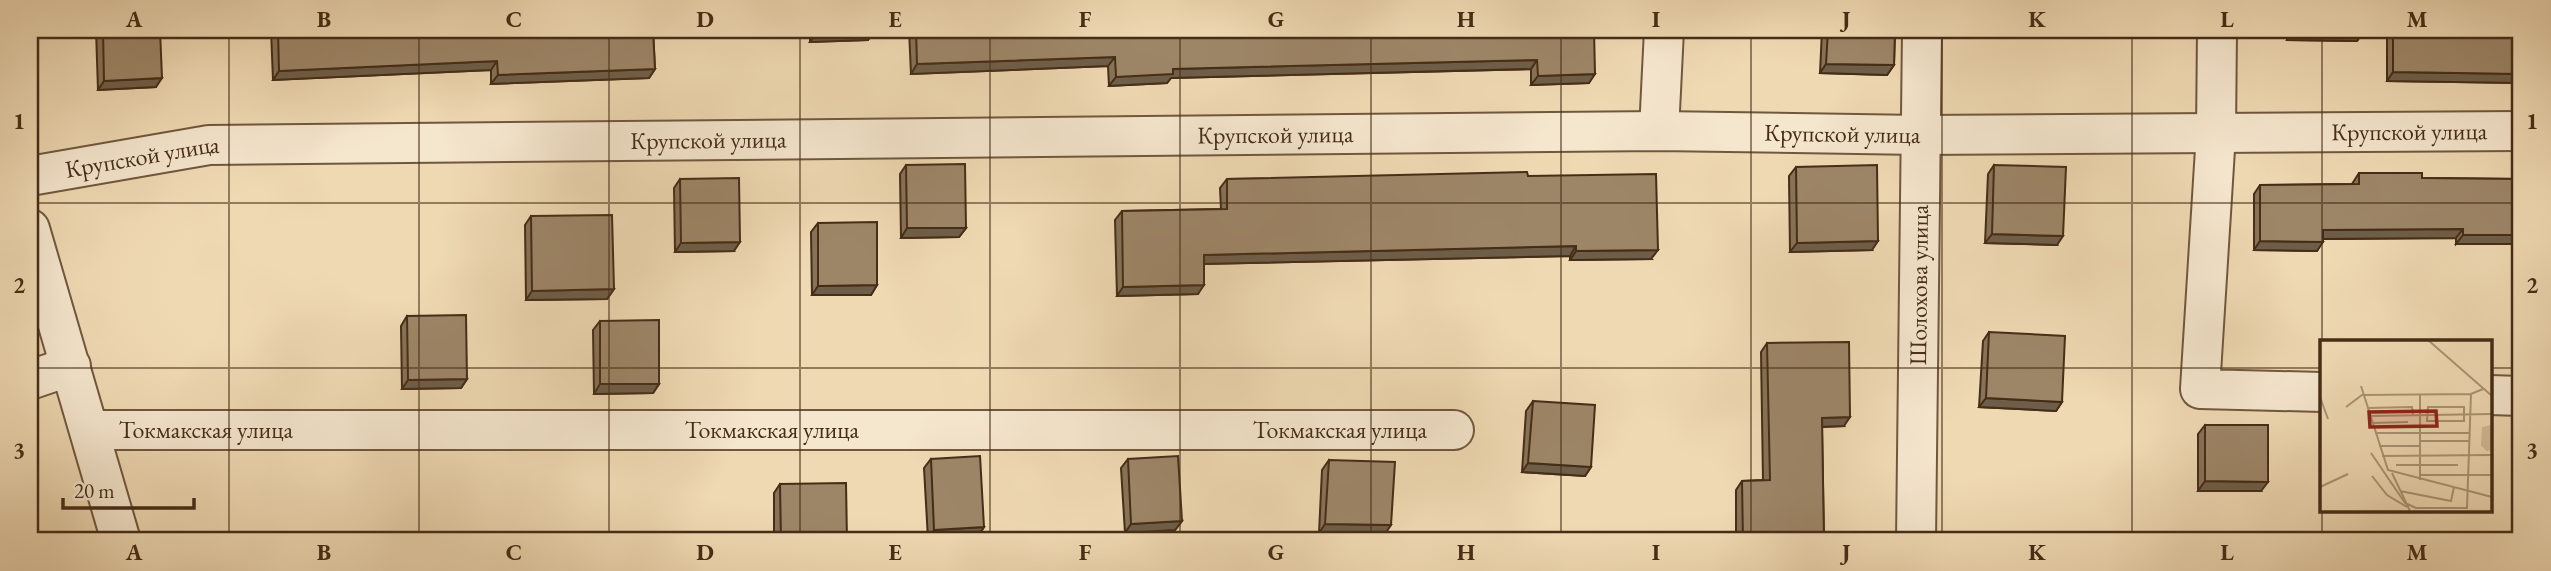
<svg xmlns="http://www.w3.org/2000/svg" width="2551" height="571" viewBox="0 0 2551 571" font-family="'EB Garamond',serif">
<rect width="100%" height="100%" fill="#efd9b3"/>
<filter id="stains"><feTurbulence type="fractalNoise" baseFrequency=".00286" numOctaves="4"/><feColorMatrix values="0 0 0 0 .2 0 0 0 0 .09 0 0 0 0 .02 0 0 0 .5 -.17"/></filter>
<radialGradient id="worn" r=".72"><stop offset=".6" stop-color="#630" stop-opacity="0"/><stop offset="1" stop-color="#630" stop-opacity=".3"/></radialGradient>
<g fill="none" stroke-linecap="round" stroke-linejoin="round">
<g stroke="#70583d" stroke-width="42">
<g id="street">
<path d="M2217 30 2216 133 2200 389 2322 392"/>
<path d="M1659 131 1664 30"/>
<path id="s1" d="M30 176 209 145 1659 131 1920 135 2521 131"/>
<path d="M30 229 121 541"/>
<path d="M30 380 71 366"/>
<path d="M2490 395 2521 396"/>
<path id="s2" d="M90 430H1454"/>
<path id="s3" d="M1916 541 1922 30"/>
</g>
</g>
<use href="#street" stroke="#f5e6ce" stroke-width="38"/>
</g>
<path fill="#877359" stroke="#452d16" stroke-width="2" d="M96 30H160L156 87 98 90Z
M271 30H653L655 69 649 78 491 84V70L273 80Z
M810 30H874V31L868 40 810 42Z
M909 30H1594L1589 83 1531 85V69L1171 78 1167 83 1109 86 1108 66 911 74Z
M1822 30H1895L1894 65 1887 75 1820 73Z
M2287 30H2363V32L2357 41 2287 40Z
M2387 30H2521V83L2387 81Z
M906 165 966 228 959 237 901 238 900 174Z
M1994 165 2057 245 1985 243 1988 174Z
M1796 167 1872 250 1790 252 1789 176Z
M2359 173 2422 178 2521 179 2456 244V238L2323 239 2317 251 2254 250V194L2260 185 2352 184Z
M1528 176 1651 259 1570 260V256L1204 264 1198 294 1117 296 1115 220 1122 211 1221 209 1220 188 1227 179Z
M680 179 734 251 675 252 674 188Z
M531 216 614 289 607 299 526 300 525 225Z
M818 223 877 285 871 295H812L811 232Z
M407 316 467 379 461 388 402 389 401 326Z
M600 321 659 384 653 393 594 394 593 330Z
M1989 332 2062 402 2056 411 1979 407 1983 341Z
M1767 343 1844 426 1822 427 1824 541H1736V490L1742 481 1763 480 1761 352Z
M1533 401 1591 467 1585 476 1522 472 1526 411Z
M2205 425 2261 491H2198V434Z
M931 459 984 527 978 536 928 539 924 468Z
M1128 459 1182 521 1175 530 1125 533 1121 468Z
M1329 460 1385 534 1319 533 1322 470Z
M780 484 847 541H774V493Z"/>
<path fill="#6e5e49" stroke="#452d16" stroke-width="2" d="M2043 30H2140L2136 35 2039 34Z
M874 31 868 40 810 42 817 33Z
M2293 31 2363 32 2357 41 2287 40Z
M1115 57 1108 66 911 74 917 64Z
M1537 60 1531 69 1171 78 1167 83 1109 86 1116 77 1173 69Z
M497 61 491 70 273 80 279 71Z
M1826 64 1894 65 1887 75 1820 73Z
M655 69 649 78 491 84 498 75Z
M2393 72 2521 74V83L2387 81Z
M1595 74 1589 83 1531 85 1538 76Z
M162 78 156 87 98 90 104 81Z
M907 228H966L959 237 901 238Z
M2463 229 2456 238 2317 239 2323 230Z
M1992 234 2063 236 2057 245 1985 243Z
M2463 235H2521V244H2456Z
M1878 241 1872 250 1790 252 1797 243Z
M2260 241 2323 242 2317 251 2254 250Z
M740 242 734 251 675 252 681 243Z
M1576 246 1570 256 1198 264 1204 255Z
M1658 250 1651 259 1570 260 1576 251Z
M877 285 871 295H812L818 286Z
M1204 285 1198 294 1117 296 1123 287Z
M614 289 607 299 526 300 532 291Z
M467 379 461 388 402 389 408 380Z
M600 384H659L653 393 594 394Z
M1986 398 2062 402 2056 411 1979 407Z
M1850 417 1844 426 1816 427 1822 418Z
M1528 463 1591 467 1585 476 1522 472Z
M2205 481 2268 482 2261 491H2198Z
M1182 521 1175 530 1125 533 1131 524Z
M1325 524 1391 525 1385 534 1319 533Z
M984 527 978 536 928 539 934 530Z"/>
<path fill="#9d8668" stroke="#452d16" stroke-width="2" d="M103 30H160L162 78 104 81Z
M278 30H653L655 69 498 75 497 61 279 71Z
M817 30H874V31L817 33Z
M916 30H1594L1595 74 1538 76 1537 60 1173 69V74L1116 77 1115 57 917 64Z
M1828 30H1895L1894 65 1826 64Z
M2293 30H2363V32L2293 31Z
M2393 30H2521V74L2393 72Z
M965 164 966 228H907L906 165Z
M1877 165 1878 241 1797 243 1796 167Z
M1994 165 2066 167 2063 236 1992 234Z
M1527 172 1528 176 1656 174 1658 250 1576 251V246L1204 255V285L1123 287 1122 211 1227 209V179Z
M2359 173H2422V178L2521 179V235H2463V229L2323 230V242L2260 241V185L2359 184Z
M739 178 740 242 681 243 680 179Z
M612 215 614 289 532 291 531 216Z
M877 222V285L818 286V223Z
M466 315 467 379 408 380 407 316Z
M659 320V384H600V321Z
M1989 332 2065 336 2062 402 1986 398Z
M1849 342 1850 417 1822 418 1824 541H1743L1742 481 1770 480 1767 343Z
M1533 401 1595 405 1591 467 1528 463Z
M2205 425H2268V482L2205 481Z
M980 456 984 527 934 530 931 459Z
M1178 456 1182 521 1131 524 1128 459Z
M1329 460 1395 462 1391 525 1325 524Z
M846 483 847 541H781L780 484Z"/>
<path fill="none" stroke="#452d16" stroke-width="2" stroke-opacity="0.55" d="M229 30V541M419 30V541M609 30V541M800 30V541M990 30V541M1180 30V541M1371 30V541M1561 30V541M1751 30V541M1942 30V541M2132 30V541M2322 30V342M30 203H2521M30 368H2322M2490 368H2521M2322 510V541"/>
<g text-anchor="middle" stroke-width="6" stroke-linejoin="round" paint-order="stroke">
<g font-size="24" fill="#452d16" stroke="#f5e6ce">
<text dy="8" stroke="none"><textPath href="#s1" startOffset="2382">Крупской улица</textPath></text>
<text dy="8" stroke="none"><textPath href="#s1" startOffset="1815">Крупской улица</textPath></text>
<text dy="8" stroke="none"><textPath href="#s1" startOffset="1248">Крупской улица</textPath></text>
<text dy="8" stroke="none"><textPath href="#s1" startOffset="681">Крупской улица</textPath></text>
<text dy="8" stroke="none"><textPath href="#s1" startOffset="114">Крупской улица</textPath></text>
<text dy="8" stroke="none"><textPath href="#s3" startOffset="256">Шолохова улица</textPath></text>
<text dy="8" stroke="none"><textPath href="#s2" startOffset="116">Токмакская улица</textPath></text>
<text dy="8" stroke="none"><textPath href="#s2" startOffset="682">Токмакская улица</textPath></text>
<text dy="8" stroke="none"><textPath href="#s2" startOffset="1250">Токмакская улица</textPath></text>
</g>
</g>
<g transform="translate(2320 340)">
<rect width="172" height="172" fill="#efd9b3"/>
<path d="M171 85V110L167 111 161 106 162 87Z" fill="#d2bc98"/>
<path fill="none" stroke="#ab9474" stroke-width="2" d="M108 0 172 56M41 46 68 130 172 157M0 57 8 79M26 67 42 55 151 54 163 49M108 67H144V81H107ZM47 68 92 67 93 74M50 76 172 74M52 83 88 82M55 93H150M100 101H150M59 106H100M51 113 85 163 96 168H147L151 54M62 116 172 115M76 125H138M72 133 90 171M100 135H172M52 136 67 155 87 167M100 140V55M0 147 28 134M80 151 131 161 134 147"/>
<path fill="#8f2418" fill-opacity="0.15" stroke="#8f2418" stroke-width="3.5" d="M116 71 117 86 50 87 49 72Z"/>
<rect width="172" height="172" fill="none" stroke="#452d16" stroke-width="3.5"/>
</g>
<rect width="2551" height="571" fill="none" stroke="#efd9b3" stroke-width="77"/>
<path d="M63 498v10h131v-10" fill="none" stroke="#452d16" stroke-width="3.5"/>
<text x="74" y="498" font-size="21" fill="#452d16" stroke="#f5e6ce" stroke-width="5" paint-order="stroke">20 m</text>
<rect x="38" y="38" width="2474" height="494" fill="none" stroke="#452d16" stroke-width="2.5"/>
<g font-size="23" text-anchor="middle" font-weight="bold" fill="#452d16">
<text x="134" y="27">A</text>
<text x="324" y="27">B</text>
<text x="514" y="27">C</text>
<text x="705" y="27">D</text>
<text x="895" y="27">E</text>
<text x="1085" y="27">F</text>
<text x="1276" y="27">G</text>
<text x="1466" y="27">H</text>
<text x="1656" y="27">I</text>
<text x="1846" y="27">J</text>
<text x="2037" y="27">K</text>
<text x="2227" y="27">L</text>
<text x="2417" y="27">M</text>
<text x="19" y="129">1</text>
<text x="2532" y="129">1</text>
<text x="19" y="293">2</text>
<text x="2532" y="293">2</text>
<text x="19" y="458">3</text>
<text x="2532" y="458">3</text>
<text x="134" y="560">A</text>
<text x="324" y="560">B</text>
<text x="514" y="560">C</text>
<text x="705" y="560">D</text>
<text x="895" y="560">E</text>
<text x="1085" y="560">F</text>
<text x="1276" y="560">G</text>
<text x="1466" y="560">H</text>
<text x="1656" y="560">I</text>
<text x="1846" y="560">J</text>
<text x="2037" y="560">K</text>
<text x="2227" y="560">L</text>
<text x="2417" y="560">M</text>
</g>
<rect width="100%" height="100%" filter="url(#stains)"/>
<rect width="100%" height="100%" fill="url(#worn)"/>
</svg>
